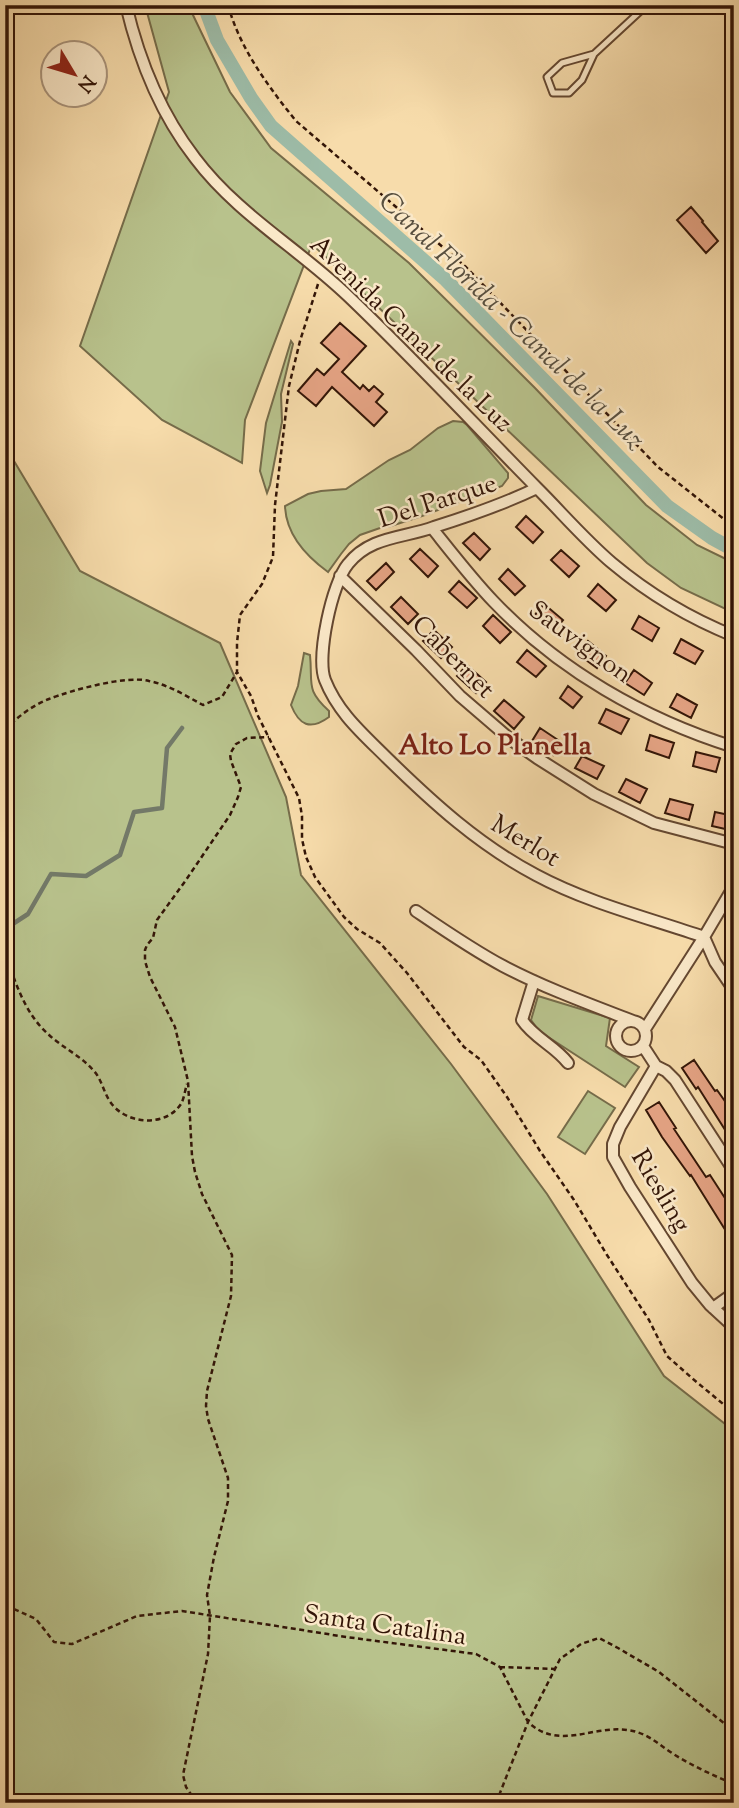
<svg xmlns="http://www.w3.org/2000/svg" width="739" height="1808" viewBox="0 0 739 1808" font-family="'Sorts Mill Goudy',serif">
<rect width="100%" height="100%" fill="#f7dcab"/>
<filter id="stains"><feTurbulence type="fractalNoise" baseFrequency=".00286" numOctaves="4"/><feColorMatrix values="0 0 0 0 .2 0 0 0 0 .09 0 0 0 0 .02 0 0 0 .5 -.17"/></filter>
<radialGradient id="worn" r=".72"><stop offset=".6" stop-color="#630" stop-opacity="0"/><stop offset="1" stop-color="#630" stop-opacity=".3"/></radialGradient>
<path fill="#b8c28c" stroke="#766c4a" stroke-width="2" d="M145 5H189L192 13 230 92 271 148 409 263 535 388 646 505 697 545 734 563V613L681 588 647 563 312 244 245 420 242 463 162 420 80 346 169 92Z
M291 341 293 344 281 394 282 422 270 485 267 493 260 471 266 423Z
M453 421 463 422 467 425 508 473V478L502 486 422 516 391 526 380 528 360 535 349 544 341 554 328 572C306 556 286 535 285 506L308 494 321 491 346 489 389 460 410 450 438 428Z
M5 446 80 571 220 643 286 797 301 875 451 1064 547 1194 664 1376 734 1431V1803H5Z
M304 653 310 655C313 684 305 689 329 711V717C310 731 299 725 291 705L298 686Z
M538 996 610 1018 606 1046 639 1067 625 1087 539 1031 531 1020Z
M588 1091 615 1108 585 1154 558 1137Z"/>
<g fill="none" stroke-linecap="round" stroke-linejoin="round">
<path stroke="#737968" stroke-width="4.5" d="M5 929 28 914 51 874 86 876 120 855 134 812 162 808 167 748 182 728"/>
<path stroke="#9dbca8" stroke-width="14" d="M204 5 217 40 251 98 271 126 446 280 667 506 712 538 734 550"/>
</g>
<path fill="#e7a586" stroke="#331507" stroke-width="2" d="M691 207 703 221 702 222 718 241 706 253 677 220Z
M340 323 366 346 342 372 360 389 363 385 369 391 374 386 383 394 376 402 387 412 374 426 332 387 316 406 298 391 317 369 324 375 339 359 321 343Z
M526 516 543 532 533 543 516 527Z
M474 533 490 549 480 560 463 543Z
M420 549 438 566 428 577 410 559Z
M561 550 579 566 569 577 551 560Z
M386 563 394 572 376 590 367 581Z
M508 569 525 586 515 595 499 579Z
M459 581 477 598 467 608 449 592Z
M598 584 616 600 606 611 588 596Z
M401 597 418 614 408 624 391 607Z
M544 604 563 620 553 632 534 616Z
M493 615 511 632 500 643 483 626Z
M639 616 659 628 652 641 632 629Z
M434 630 452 647 441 658 423 641Z
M681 639 703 651 695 664 674 653Z
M588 641 606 656 597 668 578 654Z
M527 650 546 666 536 677 517 662Z
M467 665 486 682 476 693 457 676Z
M634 670 652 683 644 695 625 683Z
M568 686 582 697 573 708 560 698Z
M677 694 697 705 691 718 670 707Z
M504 700 524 717 514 729 494 711Z
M606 709 629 719 621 734 599 723Z
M540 728 561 742 553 755 532 741Z
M650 735 674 743 669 758 646 750Z
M696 752 720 758 716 772 693 766Z
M582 756 604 766 597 779 575 768Z
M626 779 647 789 640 803 619 792Z
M670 799 693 805 689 820 665 813Z
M715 812 734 816V831L712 826Z
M694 1060 715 1091 717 1090 734 1114V1144L698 1087 696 1089 682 1068Z
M659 1102 676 1128 674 1129 706 1177 710 1175 734 1212V1244L691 1175 690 1176 662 1137 646 1110Z"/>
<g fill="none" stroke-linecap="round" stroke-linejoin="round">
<g stroke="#644730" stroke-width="9">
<path id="service" d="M594 54 582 80 569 93H553L547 77 562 63 594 54 647 5"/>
</g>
<g stroke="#644730" stroke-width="14">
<path id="minor" d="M126 5C139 60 160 113 195 158 237 214 298 248 348 296 413 358 474 424 537 488 562 513 585 540 612 563 649 594 689 618 734 636
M537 488C504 504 469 516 434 527 404 538 370 536 348 564 332 583 316 657 325 680 338 713 363 734 387 758 433 803 479 845 536 875 588 903 649 918 704 937L715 962 734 990
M432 528C452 553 472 579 494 602 559 670 644 719 734 747
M340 576 416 650 460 696 510 739 537 758 594 794 654 823 734 844
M416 911C444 930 473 950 503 966 545 988 589 1004 633 1021
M534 981 522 1020C534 1038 555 1046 568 1063
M616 1036a15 15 0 1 1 30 0a15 15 0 1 1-30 0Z
M645 1029 704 937 734 886
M643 1046 656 1066 666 1071 675 1080 734 1171
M656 1066 620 1127 613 1144V1157L630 1187 692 1283 710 1305 734 1327
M713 1308 734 1293"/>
</g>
<path stroke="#331507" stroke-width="2.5" stroke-dasharray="5 3.5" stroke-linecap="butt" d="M228 5C240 49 268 86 296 121L466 267 658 467 734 527
M318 284 300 341 289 386 275 505 273 557 262 584 240 615 237 643V672L251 696 258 716 299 798 302 816V839L306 857 315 877 344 917 357 929 380 943 407 973 464 1047 481 1060 507 1097 540 1151 574 1200 607 1255 649 1320 667 1356 693 1379 734 1413
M5 730C17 717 33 705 49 699 72 690 127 675 149 681 169 685 186 696 203 705L222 697 237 672
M5 953C15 981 24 1012 47 1033 61 1047 80 1055 93 1070 102 1079 103 1092 111 1103 126 1124 165 1128 181 1104 184 1099 185 1090 187 1084
M5 1541 9 1550 5 1593
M5 1597 7 1606 36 1619 54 1642 72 1644 137 1616 182 1611 346 1637 476 1654 500 1667 528 1722C559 1751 592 1725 627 1730 647 1732 659 1745 675 1755 693 1766 714 1776 734 1784
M500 1667 555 1669
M197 1803 186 1787 183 1775 208 1654 210 1616 207 1595 214 1557 228 1501V1478L208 1419 206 1406 207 1391 231 1296 232 1255 202 1194 195 1172 192 1156 188 1081 175 1027 150 977 145 961V950L147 945 153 938 157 920 186 880 230 815 238 797 241 787 231 761 230 754 236 744 247 738 269 737
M496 1803 528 1722 560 1659 581 1644 599 1638 618 1648 659 1672 734 1731"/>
<use href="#service" stroke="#fae8c8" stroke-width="5"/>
<use href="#minor" stroke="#fae8c8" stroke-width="10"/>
</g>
<g text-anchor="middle" stroke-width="5" stroke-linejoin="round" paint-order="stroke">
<g font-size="26" fill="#331507" stroke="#fae8c8">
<text transform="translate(412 333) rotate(44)" y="9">Avenida Canal de la Luz</text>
<text transform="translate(437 500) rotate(-18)" y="9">Del Parque</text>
<text transform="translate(581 641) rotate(36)" y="9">Sauvignon</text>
<text transform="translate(454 656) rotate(45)" y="9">Cabernet</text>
<text transform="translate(526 840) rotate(31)" y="9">Merlot</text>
<text transform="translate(662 1190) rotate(59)" y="9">Riesling</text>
<text transform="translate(385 1624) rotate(8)" y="9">Santa Catalina</text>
</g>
<g font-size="28" font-style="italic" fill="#584f3f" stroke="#fae8c8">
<text transform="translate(513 319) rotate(44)" y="10">Canal Florida - Canal de la Luz</text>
</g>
<g font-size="28" font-weight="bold" fill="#7a1f14" stroke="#fae8c8">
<text x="495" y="754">Alto Lo Planella</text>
</g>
</g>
<rect width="739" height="1808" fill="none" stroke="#f7dcab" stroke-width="28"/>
<rect x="7" y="7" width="725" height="1794" fill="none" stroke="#331507" stroke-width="3.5"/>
<rect x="14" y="14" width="711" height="1780" fill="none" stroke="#331507" stroke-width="2"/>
<g transform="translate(74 74) rotate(128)"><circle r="33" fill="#fae8c8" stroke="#aa947b" stroke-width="2"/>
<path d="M0-5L12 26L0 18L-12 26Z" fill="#8f2418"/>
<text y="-10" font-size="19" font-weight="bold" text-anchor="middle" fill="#331507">N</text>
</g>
<rect width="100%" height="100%" filter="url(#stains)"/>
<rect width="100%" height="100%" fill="url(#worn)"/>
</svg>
